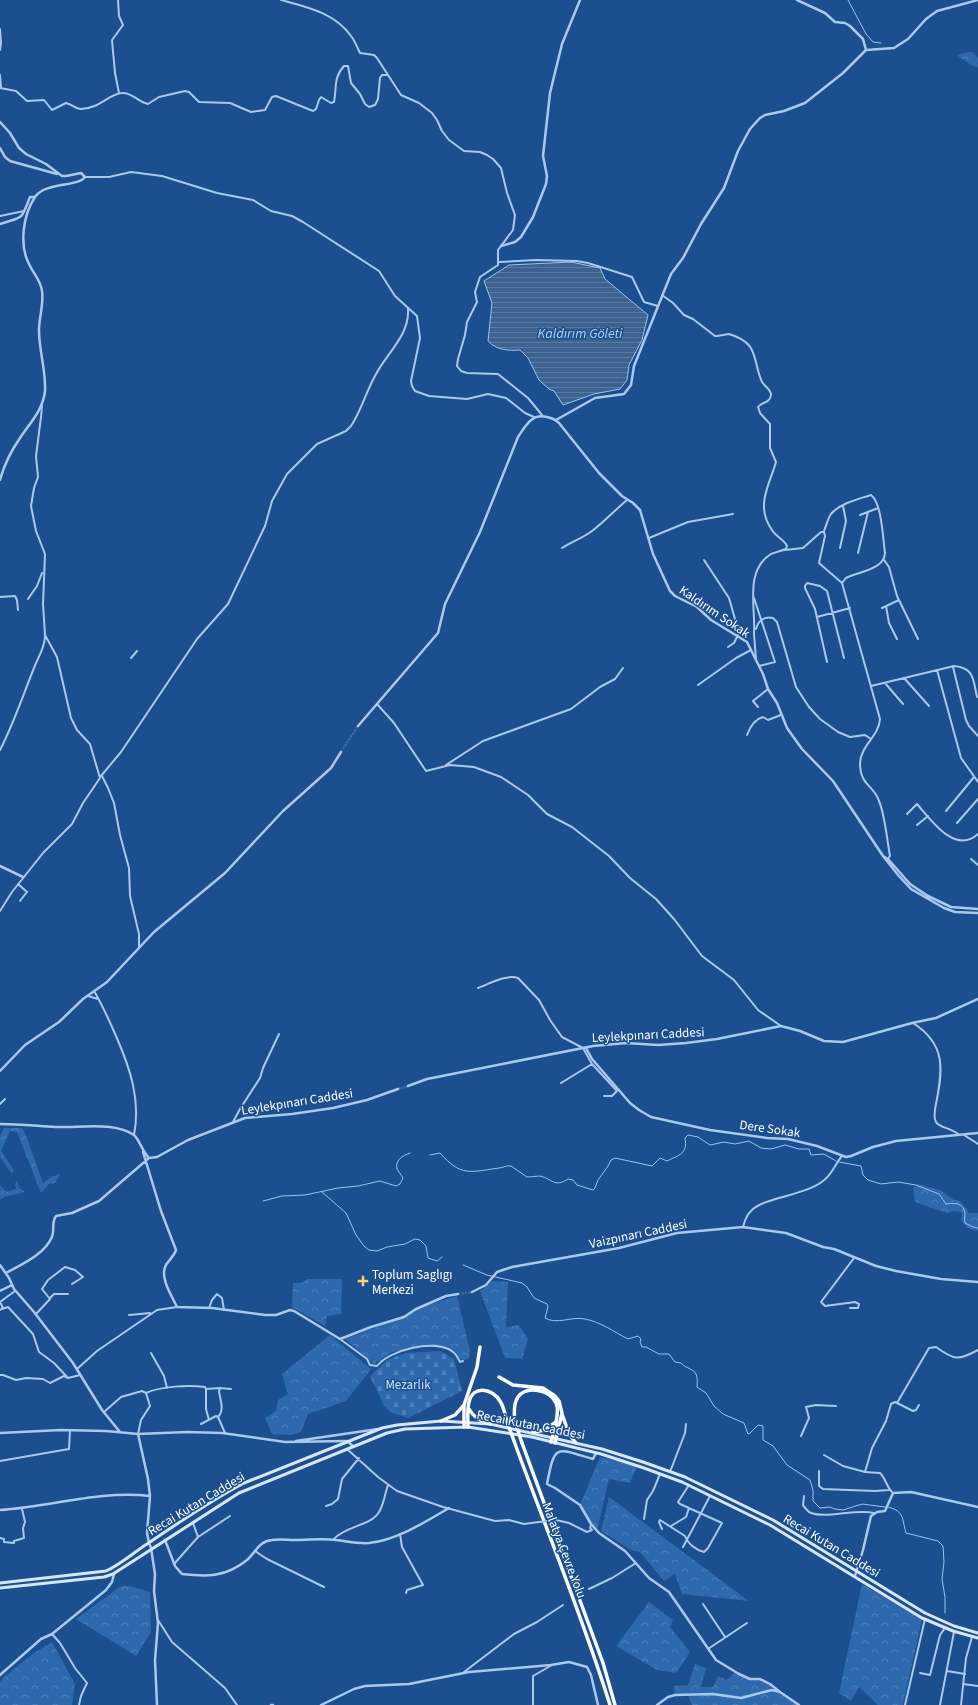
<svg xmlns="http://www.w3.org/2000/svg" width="978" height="1705" viewBox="0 0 978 1705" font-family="'Source Sans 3',sans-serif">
<defs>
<pattern id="forest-crowns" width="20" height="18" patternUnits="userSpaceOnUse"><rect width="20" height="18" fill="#2e69ad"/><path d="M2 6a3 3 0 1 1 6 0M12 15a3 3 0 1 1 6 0" fill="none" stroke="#4d80b9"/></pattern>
<pattern id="cemetery-stones" width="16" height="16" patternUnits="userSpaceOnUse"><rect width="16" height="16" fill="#2e69ad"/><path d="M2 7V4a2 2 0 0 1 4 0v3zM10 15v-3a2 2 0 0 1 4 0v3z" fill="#4d80b9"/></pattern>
<pattern id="water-rules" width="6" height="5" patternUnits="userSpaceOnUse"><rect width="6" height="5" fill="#3c6290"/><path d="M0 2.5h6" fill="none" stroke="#597aa1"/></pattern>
</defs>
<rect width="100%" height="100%" fill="#1b4f8f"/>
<path fill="url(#forest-crowns)" d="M968 52H972L978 58V67L971 65 958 56V55Z
M4 1128H22L25 1133 43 1183 51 1177 60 1174 55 1183 49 1184 41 1193 17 1132 10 1131 1 1151 14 1170 12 1174 0 1157V1136Z
M17 1181 19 1188 25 1192 4 1197 0 1200V1185L6 1192 16 1189 15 1184Z
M918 1184 940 1190 954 1200 960 1201 969 1213H978V1231L969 1229 961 1221 962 1212 954 1211 947 1213 915 1202 913 1188Z
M307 1279H342L341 1314 327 1316 325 1326 292 1307 293 1283H302Z
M493 1281 508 1282 506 1327 519 1325 528 1339 522 1359 505 1358 480 1291Z
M457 1296 470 1351 469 1358 463 1361 450 1350 428 1345 392 1352 374 1364 345 1339 404 1317 416 1309Z
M330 1335 371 1369 346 1401 308 1414 301 1432 291 1435 272 1434 265 1418 276 1411 278 1400 288 1394 282 1374Z
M600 1457 637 1466 630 1483 609 1479 597 1530 591 1524 580 1505Z
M609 1497 749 1601 682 1594 675 1574 664 1581 640 1552 631 1550 601 1531Z
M862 1584 922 1619 903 1705H878L859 1687 851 1701 839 1693Z
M121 1586H130L150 1592 151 1632 136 1656 76 1619Z
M649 1602 673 1620 670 1627 690 1652 676 1673 657 1670 616 1646Z
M52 1642 75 1684 72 1705H0V1682L4 1677 34 1653Z
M695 1664 706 1668 701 1687H713L718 1676 727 1680 735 1672 750 1679H760L770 1684 772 1690 780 1692 798 1705H692L688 1696 675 1695 674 1686 688 1685Z"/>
<path fill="url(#cemetery-stones)" d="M440 1351 454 1359 462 1391 408 1418 392 1413 384 1406 370 1376 387 1360 405 1353Z"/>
<path fill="url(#water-rules)" stroke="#9cc4f0" d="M571 262 600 268 605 279 648 315 642 340 629 365 627 380 620 389 594 394 563 405 554 391 549 389 539 380 528 358 520 350C509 351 496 350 488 341L492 303 484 281 509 265Z"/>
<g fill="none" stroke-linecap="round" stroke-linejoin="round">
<path stroke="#9cc4f0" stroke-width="1" d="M848 0 866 34 873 42 881 43
M430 1155 440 1153C461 1177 470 1172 499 1168 503 1168 506 1165 511 1166L527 1177C532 1177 536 1176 540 1176 553 1179 554 1188 568 1179L573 1180 577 1185 593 1190 595 1188 598 1180 608 1166 611 1160 615 1158 652 1166 660 1158 667 1161C679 1155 688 1154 685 1138L688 1135 698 1137 710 1145 724 1142 735 1144 749 1141 761 1148 771 1149 785 1145 799 1149H809L811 1155 824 1154 836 1161
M839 1162 861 1166 863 1175 868 1180 881 1184 898 1182 916 1185 939 1194 946 1204C954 1203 963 1202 965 1213 965 1217 964 1219 965 1223L973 1227 978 1228
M322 1192 346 1213 356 1235 364 1246 369 1250 377 1251 387 1247 405 1244 415 1239 420 1240 426 1246 428 1258 437 1261 442 1257
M263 1201 282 1196 305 1195 338 1188 358 1186 380 1181 396 1186 400 1184 403 1178 397 1169C395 1160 402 1156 410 1153
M463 1265 487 1275 522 1283 527 1287 534 1298 547 1304 548 1307 545 1318C557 1325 572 1316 585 1319 601 1322 614 1332 628 1339L638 1336 641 1339 640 1342 642 1347H646L659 1354H669L675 1362 681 1363C685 1368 694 1369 696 1374 698 1378 697 1383 697 1387L706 1393 714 1406 723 1414 744 1423 748 1434 750 1433 758 1425 763 1426V1440L773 1446 787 1465 810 1480 813 1490V1501L820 1508 830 1507 835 1509 843 1510 862 1504 885 1507
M888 1507C905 1511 902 1520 906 1533L938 1541 943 1546 944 1562 942 1579 945 1597V1613"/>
<path stroke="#3d69a0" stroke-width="2.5" stroke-dasharray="2.5 1" stroke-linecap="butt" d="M341 752 358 726
M398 1089 408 1086
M458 1294 472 1292"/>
<path stroke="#a9c9ee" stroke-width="2" d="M118 0 119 16 123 25 112 40 115 73 119 93
M281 0C307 7 335 13 351 36 355 41 357 47 360 53L374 55 377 58 401 95 419 103 432 113 437 120 442 131 449 140 464 151 480 152 487 155 493 159 501 168 507 193 515 215 513 230 498 250V265L480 277 475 292 477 302 467 322 465 335 458 359 457 366 461 371 467 373 498 374 528 398 542 415
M0 29 1 43 0 50
M0 75 1 88
M0 88 16 91 27 101 44 100 52 110 66 103C71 104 76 109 81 109 99 109 110 93 122 93 132 92 138 102 148 104L159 97 185 91 189 92 199 102 230 103 251 112 265 110 272 97 276 96 313 111 316 109 319 100 321 97 331 103 334 102C337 88 333 78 344 66H348L351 83 360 94 365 104 369 107 375 105 378 99 380 78 382 75H388
M85 177H109L131 172 162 176 217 193 253 200 271 211 292 216 303 222 379 271 395 296 417 316 420 338 411 381 412 386 415 391 429 396 467 399 488 394 506 398 525 413 534 417
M0 216 24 211
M499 262 536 260 577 261 588 263 632 277 644 302 658 306
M662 295 673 303 684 315 693 319 715 336H717L729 334C760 343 752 360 762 382 765 387 771 389 771 395 770 403 762 402 758 407L760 413 770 424V448L776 462C769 486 755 506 772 530 776 537 784 539 787 546L786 549C781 551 776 552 771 554 744 571 756 608 754 634
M860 515 878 508
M824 531C826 526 828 518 831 514 840 503 859 499 871 495 882 503 883 540 885 553 885 569 858 572 846 578L842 583
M649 538 688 522 733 514
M562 548C571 542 583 538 592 531 604 522 615 510 627 500
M840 548 846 521 843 506
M785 550 803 548 821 532H824L825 536 819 563 842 583 880 719C879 736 861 745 860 763 860 786 874 785 879 801 885 815 887 840 890 856L887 860
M858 553 868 512
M704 560 729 598 739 633 734 643 728 647
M884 560 889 567 897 596 918 639
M0 597 15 596 17 600 18 610
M754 598 775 662 759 666
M28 599 37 586 42 573
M886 606 889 623 897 639
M882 608 899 600
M817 617 850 608
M756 629C758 621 764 616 773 618L777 622 796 687 809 707 820 719 838 732 850 737 865 735 871 739
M754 634 756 659
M131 658 137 651
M827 662 815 609 805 588V586L807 583 820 586 827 591 844 658
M953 667 966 720 969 726 978 736
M937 670 961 758 978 782
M904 678 929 706
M885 683 903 704
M698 685 736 658 751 650
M871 686 954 666C975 668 973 680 977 697
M377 704 394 723 426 771 450 765 474 767 501 777 528 795 547 814 572 827 609 856 630 878 656 899 674 919 702 956 734 980 758 1010 781 1026
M758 707 753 701 768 689
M747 735C750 727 755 719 763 717L768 720 781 715
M0 750C14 723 23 695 34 668 38 657 45 648 45 636
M446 765 483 741 571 709 600 687 615 679 623 668
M101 776 121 752 197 639 228 604 265 526 272 501 287 474 317 444 346 431 351 426C361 411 366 392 375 376 386 354 410 335 408 309
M102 776 108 788 114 803 120 835 129 868 130 896 139 934V947
M946 811 974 777
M907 814 917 804C931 820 955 855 978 834
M957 823 978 799
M917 825 928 816
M971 859 978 865
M18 884 27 892 20 901
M0 911 12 892 43 853 72 824 83 803 100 778 90 744 77 730 71 718 57 657 45 635 43 604 45 554 36 531 31 506 34 488 38 477 36 456 41 417 42 405
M478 988C489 984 506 974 518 978L539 1000 550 1020 562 1037 583 1048 592 1064 617 1091
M94 991C103 1006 109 1020 116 1036 130 1068 141 1100 134 1135
M88 996 98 999
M913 1023C946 1044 943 1069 936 1104 935 1109 933 1117 936 1122 939 1128 953 1128 959 1135
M561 1083 592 1064
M604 1096H612L617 1091
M0 1104 5 1099
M233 1122 240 1109 260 1078 263 1068 279 1034
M964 1135 978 1144
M743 1227C745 1221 746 1215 751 1211 764 1197 804 1196 823 1181 832 1175 835 1164 842 1156
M50 1298 54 1294H68
M209 1308 212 1300 217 1294 222 1298 224 1310
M850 1308H858L859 1304 855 1302 825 1306 821 1302 854 1258
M2 1309 8 1307 33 1334 39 1352 54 1363 68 1378
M0 1310 3 1308 0 1302 15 1291
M36 1314 50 1299 42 1289 48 1280 65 1267 75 1270 83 1277 72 1284
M129 1315 150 1313
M340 1339 367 1359 370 1365 377 1366C389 1350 436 1338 453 1352 456 1354 458 1358 460 1362L463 1361
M151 1353 164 1376 167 1388
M77 1369 97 1351 157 1310 177 1307
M0 1375H3L16 1380 26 1378 43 1379 50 1383 64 1376 68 1378 80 1375
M206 1389 220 1388
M897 1403 929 1348 936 1347C954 1360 958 1361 978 1350
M104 1412 121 1397 142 1391 146 1393
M201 1424 216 1416 218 1417
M225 1433 218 1417C225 1410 220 1400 219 1391L220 1388 231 1389
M138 1434 141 1420 150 1406 146 1393C161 1386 189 1385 205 1387L206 1389V1409L209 1420
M801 1436 809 1418 806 1407 816 1405 836 1406
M347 1449 378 1477 397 1491 443 1507 495 1521 509 1520 524 1524 539 1522
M824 1455 843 1466 865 1472 880 1473C886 1479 887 1488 893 1493
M0 1461 69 1449 70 1430
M819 1471V1486L823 1489 875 1491 889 1490
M670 1472 685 1433 686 1424
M865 1472 872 1448 886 1421 891 1404 895 1402 913 1411 916 1410 919 1405
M804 1496 803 1505C804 1507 807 1510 809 1512 825 1520 855 1508 874 1513
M326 1506 332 1504 338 1499 342 1479 359 1458
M644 1519 647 1500 653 1491 660 1474
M556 1520 569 1523 587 1532 592 1530 590 1528 591 1525
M193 1523 198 1537
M671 1526 686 1517 689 1508
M662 1529 659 1522 660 1520 685 1536C688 1544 696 1550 704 1552L708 1548 722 1523 680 1504 678 1502 689 1485
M400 1534 402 1547 423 1585 407 1590 406 1593
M0 1538 4 1539V1542L14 1543V1541L24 1538 23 1528 25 1522 22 1509
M334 1539C345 1526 371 1526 379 1512 384 1504 385 1493 388 1485
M683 1547 710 1496
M255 1551 267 1559 324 1587
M174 1564 198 1537 230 1516
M589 1589 612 1578 636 1563
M703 1604 725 1637
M158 1620 172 1642 225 1688 237 1705
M52 1634 60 1643 75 1668 87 1683 81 1696 79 1705
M708 1649 747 1623
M947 1671 965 1674
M464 1672 514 1634 537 1622 563 1605
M920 1673 930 1675 940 1635 945 1628
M963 1684 978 1686
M533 1705V1676L552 1665
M905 1705 925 1619
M940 1705 954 1632
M961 1705 966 1658 972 1637"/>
<path stroke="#a9c9ee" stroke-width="2.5" d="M797 0 825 13 835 22 845 23 850 26 863 39 866 50
M0 122 10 133 19 148 26 154 46 164 62 176H66L81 173 85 177C78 187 45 182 35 197 23 215 19 245 29 264 33 273 41 281 42 291 44 304 39 317 39 330 39 351 46 370 45 391 43 410 30 423 20 438 11 451 4 465 0 480
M0 148 5 157 10 161 57 174
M0 224C24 216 20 222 30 197H35
M501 246 515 242 521 237 533 217 546 184 547 176 543 156 550 93 562 44 580 0
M556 420 595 398 624 394 631 385 634 366 671 274 683 258 701 224 724 188 738 151 750 129 760 118 765 115 784 111 805 103 843 73 866 50 894 48 908 39 926 19 937 11 978 0
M358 726 438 633 445 604 480 532 518 437C526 425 532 413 547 417 552 418 555 419 559 423L599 473 622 496 633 503 640 510 653 554 670 591 675 596 697 607 711 620 747 642 763 674 768 689 777 703 787 728 802 749 833 781 883 856 898 875 911 889 944 908 955 912 978 913
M883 856 888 859 910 884 928 896 951 907 978 909
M0 866 23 877
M586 1048 592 1059 630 1103 639 1110 651 1117 710 1130 767 1138 788 1139 817 1146 846 1157 851 1156 873 1147 896 1141 978 1133
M0 1071 25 1045 59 1022 83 999 107 982 154 932 225 873 283 811 331 768 341 752
M408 1086 427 1079 593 1046 626 1043 658 1045 686 1043 717 1039 781 1026 800 1031 824 1041 843 1042 912 1023 936 1018 978 999
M0 1124C19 1124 37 1126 55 1127 79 1128 114 1121 134 1135 139 1139 142 1151 149 1158L157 1157 188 1140 245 1118 292 1114 333 1108 367 1100 398 1089
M143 1152 161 1211 176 1250C174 1256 169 1260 166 1265 159 1277 172 1296 177 1307L212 1308 265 1315H276L290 1310 294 1311 340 1339 371 1327 404 1317 416 1309 446 1296 458 1294
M0 1265 9 1278 14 1289 34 1312 73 1363 102 1410 120 1432
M6 1273C22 1264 44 1255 52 1237 55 1229 51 1223 56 1216L72 1213 99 1201 149 1158
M0 1291 12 1285
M472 1292 486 1285 497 1272 512 1267 619 1248 677 1233 743 1227 786 1233 823 1247 834 1249 876 1266 896 1271 941 1279 978 1282
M0 1433 61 1430 106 1431 138 1434 187 1432 222 1433 285 1442 347 1441 353 1446
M138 1434 148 1479 150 1496 147 1533 149 1543 151 1548 155 1574 154 1591 158 1623 155 1660 157 1705
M296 1441 378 1429
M596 1453 593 1459C555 1448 555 1443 547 1484L555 1488 580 1505 591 1524 599 1533 625 1551 649 1578 669 1592 716 1660 739 1674 750 1679H760L770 1684 780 1692
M0 1510C51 1507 98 1490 150 1496
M165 1540 175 1566 182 1574C207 1577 226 1577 247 1560 256 1552 259 1541 272 1540 280 1539 288 1540 296 1540 309 1540 323 1538 336 1540 347 1541 357 1544 369 1543 397 1540 425 1522 449 1508
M855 1576 863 1550 871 1516 877 1512 885 1511 893 1493 911 1492 978 1507
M0 1675 41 1639 52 1634 106 1590 112 1582 114 1574
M271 1705H273
M321 1705 354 1689 365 1686 409 1684 469 1672 551 1665 569 1662 587 1667 591 1675 598 1705
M657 1705 668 1697 675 1695 713 1694 741 1698 772 1690 780 1692 799 1705"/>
<path stroke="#d6e6fa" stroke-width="3" d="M0 1583 106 1571C121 1564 133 1553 147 1544 178 1523 210 1501 244 1483L382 1428 397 1425 441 1421 490 1424 602 1449 643 1462 685 1477 773 1520 925 1613 954 1626 978 1633
M0 1588 104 1577 113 1574 239 1493 387 1433 405 1429 468 1427 532 1437 601 1454 644 1468 682 1482 770 1525 922 1618 953 1631 978 1638"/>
<path stroke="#f8faff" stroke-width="3.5" d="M499 1377 513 1385 543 1388 555 1396 559 1401 562 1413 555 1443
M469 1409C474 1418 480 1420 490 1424
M562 1414 569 1434 576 1443
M441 1421 455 1415 464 1405
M515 1422C514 1414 513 1404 518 1397 527 1385 550 1390 556 1403 559 1409 557 1415 556 1422L545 1430 533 1432
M464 1427V1405L477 1367 480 1347
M468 1427C468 1419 467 1410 469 1402 473 1384 493 1389 500 1401 503 1406 505 1413 506 1419
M514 1441C546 1529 582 1615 610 1705
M551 1442 556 1423
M522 1443 603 1663 615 1705"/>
<path stroke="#a9c9ee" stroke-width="2" d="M539 1522 556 1520"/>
<path stroke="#f8faff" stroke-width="3.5" d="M506 1419 514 1441
M515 1422 522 1443"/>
</g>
<path fill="#ffd166" stroke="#1b4f8f" stroke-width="1.5" d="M361 1275h4v4h4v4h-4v4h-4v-4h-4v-4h4z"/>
<g text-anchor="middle" stroke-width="3" stroke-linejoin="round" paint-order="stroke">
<g font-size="13" fill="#fff" stroke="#1b4f8f">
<text transform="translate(715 611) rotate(34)" y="5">Kaldırım Sokak</text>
<text transform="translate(648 1034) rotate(-3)" y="5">Leylekpınarı Caddesi</text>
<text transform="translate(297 1101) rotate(-9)" y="5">Leylekpınarı Caddesi</text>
<text transform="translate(770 1128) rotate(8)" y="5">Dere Sokak</text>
<text transform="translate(638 1233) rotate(-12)" y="5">Vaizpınarı Caddesi</text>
<text transform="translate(531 1424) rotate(11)" y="5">Recai Kutan Caddesi</text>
<text transform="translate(196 1503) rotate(-31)" y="5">Recai Kutan Caddesi</text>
<text transform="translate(832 1545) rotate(31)" y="5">Recai Kutan Caddesi</text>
<text transform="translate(565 1550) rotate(69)" y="5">Malatya Çevre Yolu</text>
</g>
<g font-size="13" fill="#fff" stroke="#1b4f8f" text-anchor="start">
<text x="372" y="1279">Toplum Saglıgı<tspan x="372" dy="15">Merkezi</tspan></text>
</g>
<g font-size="13" fill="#cfe3fa" stroke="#1b4f8f">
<text x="408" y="1389">Mezarlık</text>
</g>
<g font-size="14" font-style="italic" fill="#b5d3f5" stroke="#1b4f8f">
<text x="580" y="338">Kaldırım Göleti</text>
</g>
</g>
</svg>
